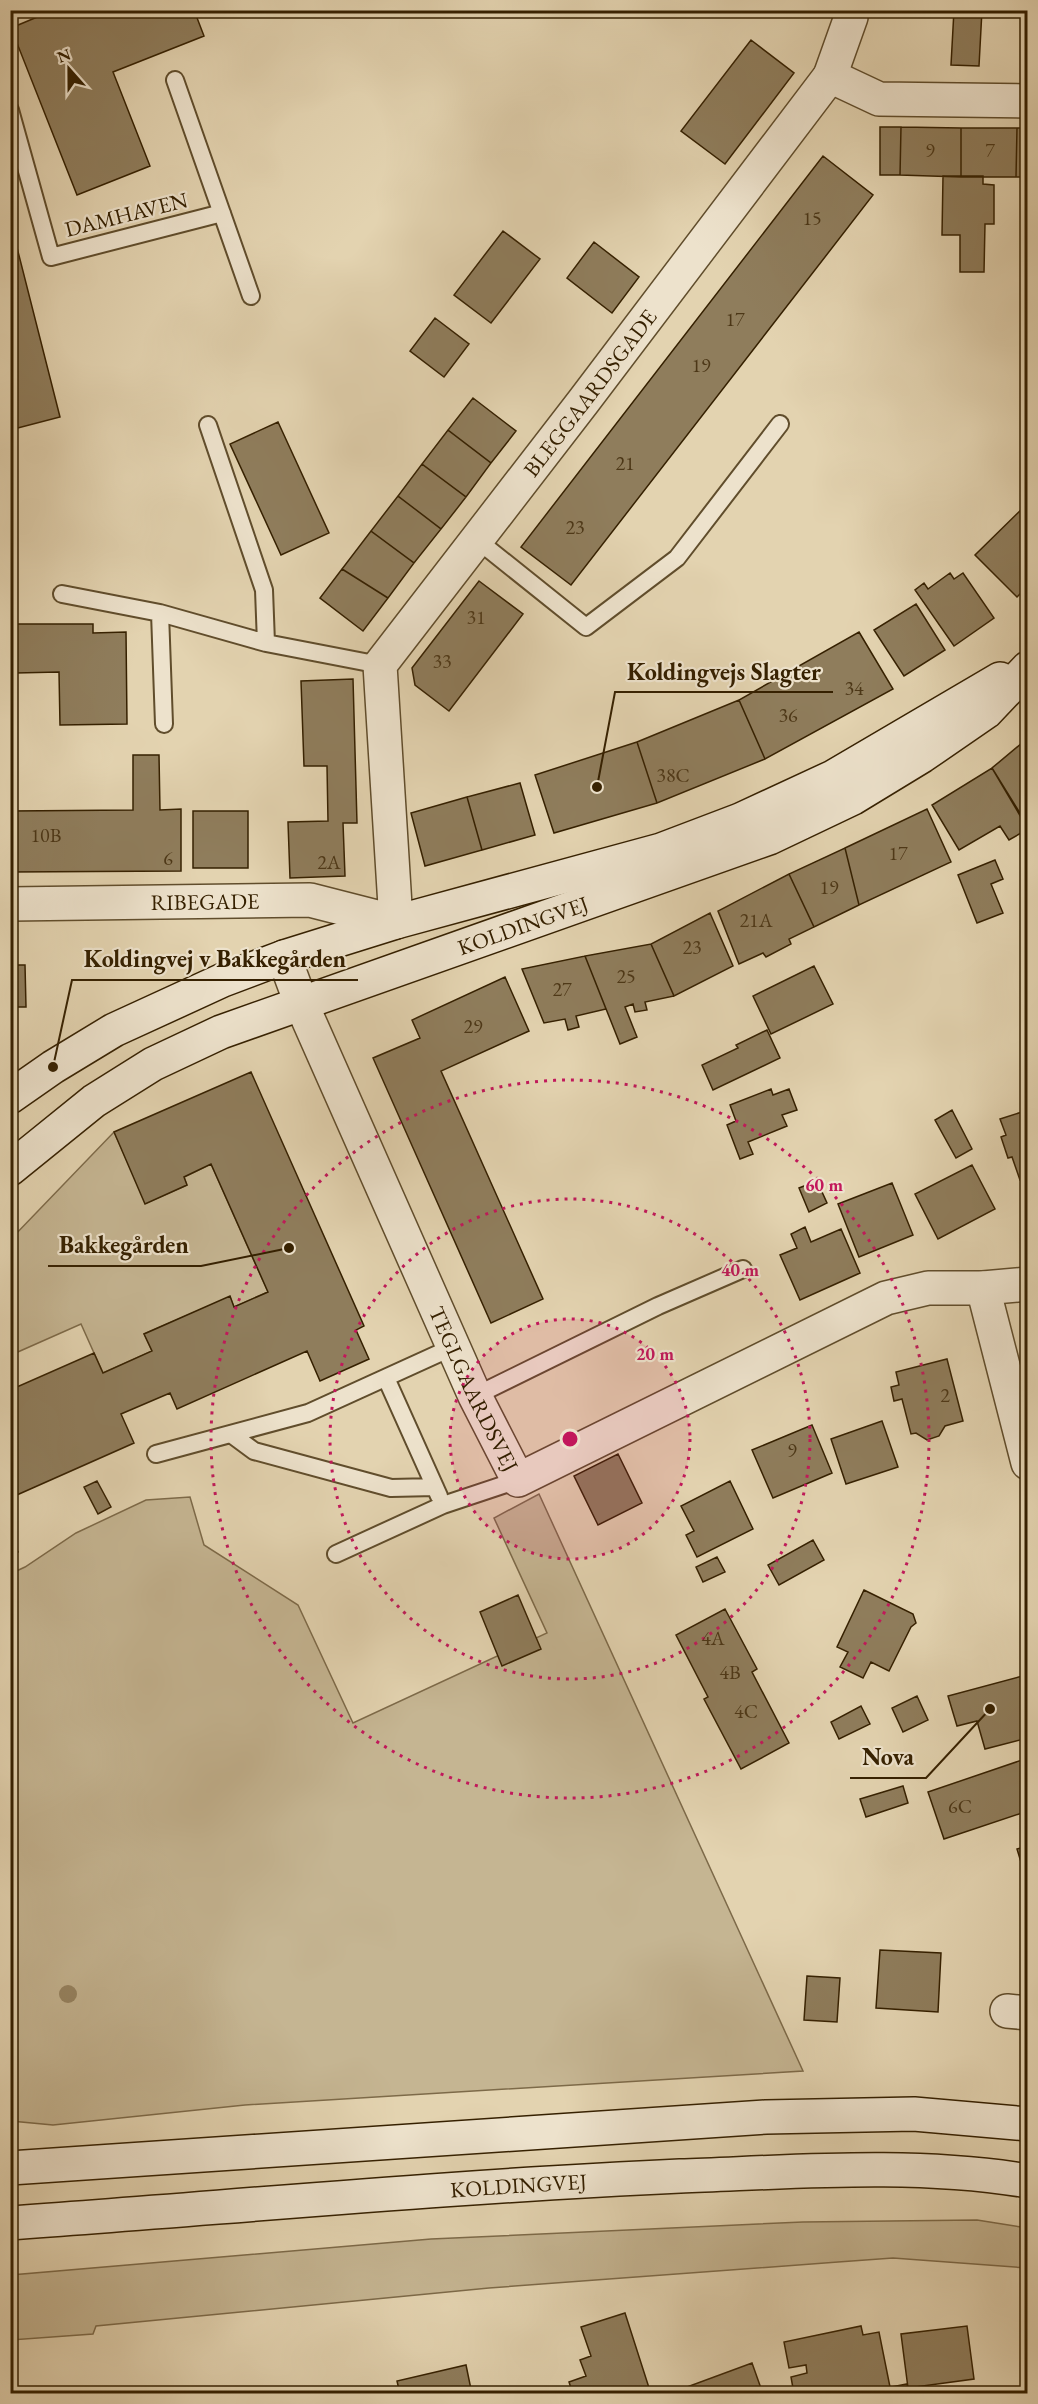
<svg xmlns="http://www.w3.org/2000/svg" width="1038" height="2404" viewBox="0 0 1038 2404" font-family="'EB Garamond',serif">
<rect width="100%" height="100%" fill="#e3d3b0"/>
<filter id="stains"><feTurbulence type="fractalNoise" baseFrequency=".00333" numOctaves="4"/><feColorMatrix values="0 0 0 0 .2 0 0 0 0 .09 0 0 0 0 .02 0 0 0 .5 -.17"/></filter>
<radialGradient id="worn" r=".72"><stop offset=".6" stop-color="#630" stop-opacity="0"/><stop offset="1" stop-color="#630" stop-opacity=".3"/></radialGradient>
<path fill="#c5b592" stroke="#7d6a49" stroke-width="1.5" d="M114 1132 146 1203 187 1185 184 1177 211 1164 268 1292 234 1307 230 1297 144 1334 152 1351 103 1373 81 1324 11 1355V1239Z
M539 1494 803 2071 245 2105 53 2125 11 2121 10 1574 25 1567 76 1533 146 1500 190 1497 204 1545 298 1605 353 1723 547 1633 494 1518Z
M977 2220 1027 2228V2268L893 2258 838 2262 489 2288 96 2326 93 2334 11 2340V2275L431 2239 803 2222Z"/>
<path fill="#8f7d5c" stroke="#352000" stroke-width="1.5" d="M54 10H194L204 36 113 72 150 166 77 195 11 28Z
M897 10H920V13H897Z
M954 10H982L979 66 951 65Z
M751 40 794 73 725 164 681 131Z
M880 127H901L900 175H880Z
M901 127 961 128V177L900 175Z
M961 128H1017L1016 177H961Z
M1017 128H1028V177H1016Z
M823 156 873 195 571 585 521 547Z
M943 176H983V184L994 185V224H985L984 272H960V235H942Z
M10 220 60 417 10 430Z
M503 231 540 259 491 323 454 295Z
M594 242 639 277 612 313 567 278Z
M435 318 469 344 444 377 410 351Z
M473 398 516 431 491 463 448 430Z
M278 422 329 533 281 555 230 444Z
M448 430 491 463 466 497 422 464Z
M422 464 466 497 441 529 398 496Z
M398 496 441 529 414 563 371 531Z
M1028 503V586L1017 597 975 555Z
M371 531 414 563 388 598 342 569Z
M342 569 388 598 363 631 320 598Z
M950 573 954 579 963 573 994 618 954 646 915 590 924 583 928 589Z
M479 581 523 614 449 711 415 685 412 668Z
M916 604 945 650 904 676 874 630Z
M16 624H93V633L126 632 127 724 60 725 59 672 16 673Z
M859 632 893 689 765 759 739 700Z
M353 679 357 823H343L345 876 290 878 288 822 328 821 327 766H304L301 681Z
M739 700 765 759 657 803 637 742Z
M1028 738V826L992 768Z
M637 742 657 803 554 833 535 775Z
M133 755H159L160 810 181 809V871L10 872V811L133 810Z
M992 768 1028 829 1009 840 1000 826 959 850 932 805Z
M520 783 535 835 482 850 467 797Z
M467 797 482 850 425 866 411 813Z
M927 809 951 862 859 905 845 848Z
M193 811H248V868H193Z
M845 848 859 905 814 927 789 874Z
M995 860 1003 879 991 884 1003 913 977 923 958 875Z
M789 874 814 927 789 939 791 944 766 957 763 953 739 964 718 911Z
M710 913 733 966 674 996 651 944Z
M651 944 674 996 645 1002 647 1010 635 1012 633 1004 625 1007 637 1037 620 1044 585 956Z
M585 956 606 1009 576 1016 579 1027 568 1030 565 1019 544 1023 522 969Z
M10 965H25L26 1007H10Z
M814 966 833 1004 771 1034 753 996Z
M505 977 529 1031 441 1071 543 1299 491 1323 373 1058 420 1038 412 1020Z
M767 1030 780 1058 713 1090 702 1065 738 1048 736 1045Z
M251 1072 364 1326 356 1330 369 1359 320 1381 307 1351 177 1409 170 1393 121 1414 134 1443 10 1498V1390L94 1353 103 1373 152 1351 144 1334 230 1296 234 1307 268 1292 211 1164 184 1177 187 1185 145 1204 114 1132Z
M771 1089 773 1095 789 1089 797 1110 782 1115 787 1126 748 1142 753 1154 740 1159 727 1125 736 1121 730 1105Z
M952 1110 972 1149 956 1158 935 1120Z
M1028 1110V1177L1020 1180 1012 1157 1008 1158 1001 1137 1006 1135 1000 1119Z
M972 1165 995 1209 938 1239 915 1194Z
M817 1181 827 1203 809 1212 799 1188Z
M892 1183 913 1235 859 1257 838 1204Z
M805 1227 811 1242 841 1229 860 1273 800 1300 780 1255 797 1248 791 1234Z
M947 1359 963 1421 945 1426 939 1436 927 1440 916 1433 911 1434 902 1399 894 1401 891 1387 899 1385 896 1372Z
M882 1421 898 1467 846 1484 831 1439Z
M812 1425 832 1473 773 1498 752 1450Z
M618 1454 642 1503 598 1525 574 1476Z
M97 1481 111 1507 98 1514 84 1487Z
M730 1481 753 1529 697 1557 686 1535 694 1531 681 1506Z
M10 1535 18 1552 10 1556Z
M813 1540 824 1560 779 1585 768 1565Z
M717 1557 725 1572 703 1582 696 1567Z
M864 1590 913 1614 916 1623 911 1627 889 1671 871 1662 863 1678 840 1667 848 1652 837 1647Z
M518 1595 541 1649 502 1666 480 1612Z
M725 1609 757 1669 752 1672 789 1743 741 1769 704 1699 708 1697 676 1635Z
M1026 1675 1028 1738 985 1749 977 1721 957 1726 948 1696Z
M917 1696 928 1720 903 1732 892 1708Z
M861 1706 870 1724 839 1739 831 1722Z
M1028 1758V1811L944 1839 928 1792Z
M903 1786 908 1803 866 1817 860 1799Z
M1028 1846V1885L1017 1849Z
M880 1950 941 1953 938 2012 876 2008Z
M807 1976 840 1978 837 2022 804 2020Z
M625 2313 651 2394H573L569 2382 586 2376 580 2360 591 2356 581 2327Z
M861 2326 863 2335 879 2332 890 2387 859 2394H794L791 2377 807 2373 806 2365 789 2368 784 2342Z
M967 2326 974 2379 908 2388 901 2334Z
M752 2363 763 2394H676V2391Z
M466 2365 472 2394H400L397 2381Z
M907 2384 909 2394H872L871 2391Z"/>
<g fill="none" stroke-linecap="round" stroke-linejoin="round">
<g stroke="#604d2c" stroke-width="20">
<path id="lane" d="M175 80 251 296
M10 110 51 257 222 213
M208 425 264 590 266 643
M476 539 586 627 677 558 780 424
M62 594 160 613 266 643 380 665
M160 613 164 724
M386 1378 439 1496
M475 1396 658 1306 743 1269
M231 1434 254 1451 391 1488 435 1487
M156 1454 308 1413 453 1347
M336 1554 443 1505 518 1480"/>
</g>
<g stroke="#604d2c" stroke-width="36">
<g id="street">
<path d="M830 76 851 17V10"/>
<path id="s1" d="M10 904 310 900 396 922 380 665 583 402 830 76 879 99 1028 101"/>
<path id="s2" d="M284 957 301 1003 475 1396 518 1480 886 1298 928 1288H983L1028 1284"/>
<path d="M983 1288 1028 1463"/>
<path d="M1007 2011 1028 2013"/>
</g>
</g>
<g stroke="#352000" stroke-width="36">
<g id="secondary">
<path d="M10 1097 53 1067 114 1030 223 980 284 957 396 922 661 850 740 820 833 777 1000 679"/>
<path id="s3" d="M10 1169 94 1101 153 1064 221 1032 769 838 853 798 922 756 986 712 1028 668"/>
<path d="M10 2168 766 2117 914 2114 1028 2124"/>
<path id="s4" d="M10 2223C233 2207 457 2186 680 2176 795 2172 913 2162 1028 2181"/>
</g>
</g>
<use href="#lane" stroke="#ede2cc" stroke-width="16"/>
<use href="#street" stroke="#ede2cc" stroke-width="33"/>
<use href="#secondary" stroke="#ede2cc" stroke-width="33"/>
</g>
<circle fill="#978563" cx="68" cy="1994" r="9"/>
<circle cx="570" cy="1439" r="120" fill="#c2185b" fill-opacity=".12"/>
<g fill="none" stroke="#c2185b" stroke-width="3" stroke-dasharray="3 6">
<circle cx="570" cy="1439" r="120"/>
<circle cx="570" cy="1439" r="240"/>
<circle cx="570" cy="1439" r="359"/>
</g>
<g text-anchor="middle" stroke-width="4.5" stroke-linejoin="round" paint-order="stroke">
<g font-size="20" fill="#4c3717">
<text x="930" y="157">9</text>
<text x="990" y="157">7</text>
<text x="812" y="225">15</text>
<text x="735" y="326">17</text>
<text x="701" y="372">19</text>
<text x="625" y="470">21</text>
<text x="575" y="534">23</text>
<text x="476" y="624">31</text>
<text x="442" y="668">33</text>
<text x="854" y="695">34</text>
<text x="788" y="722">36</text>
<text x="673" y="782">38C</text>
<text x="46" y="842">10B</text>
<text x="898" y="860">17</text>
<text x="168" y="865">6</text>
<text x="329" y="869">2A</text>
<text x="829" y="894">19</text>
<text x="756" y="927">21A</text>
<text x="692" y="954">23</text>
<text x="626" y="983">25</text>
<text x="562" y="996">27</text>
<text x="473" y="1033">29</text>
<text x="945" y="1402">2</text>
<text x="792" y="1457">9</text>
<text x="713" y="1645">4A</text>
<text x="730" y="1679">4B</text>
<text x="746" y="1718">4C</text>
<text x="960" y="1813">6C</text>
</g>
<g font-size="22" fill="#352000" stroke="#ede2cc">
<text transform="translate(126 214) rotate(-14)" y="8">DAMHAVEN</text>
<text dy="8" stroke="none"><textPath href="#s1" startOffset="990">BLEGGAARDSGADE</textPath></text>
<text dy="8" stroke="none"><textPath href="#s1" startOffset="195">RIBEGADE</textPath></text>
<text dy="8" stroke="none"><textPath href="#s3" startOffset="573">KOLDINGVEJ</textPath></text>
<text dy="8" stroke="none"><textPath href="#s2" startOffset="472">TEGLGAARDSVEJ</textPath></text>
<text dy="8" stroke="none"><textPath href="#s4" startOffset="510">KOLDINGVEJ</textPath></text>
</g>
</g>
<circle cx="570" cy="1439" r="9" fill="#c2185b" stroke="#ede2cc" stroke-width="3"/>
<g font-size="18" text-anchor="middle" font-weight="bold" fill="#c2185b" stroke="#ede2cc" stroke-width="4.5" stroke-linejoin="round" paint-order="stroke">
<text x="824" y="1191">60 m</text>
<text x="740" y="1276">40 m</text>
<text x="655" y="1360">20 m</text>
</g>
<path fill="none" stroke="#352000" stroke-width="2" d="M597 787L615 692H833M53 1067L72 980H358M289 1248L201 1266H48M990 1709L926 1778H850"/>
<g fill="#352000" stroke="#ede2cc" stroke-width="2">
<circle cx="597" cy="787" r="6"/>
<circle cx="53" cy="1067" r="6"/>
<circle cx="289" cy="1248" r="6"/>
<circle cx="990" cy="1709" r="6"/>
</g>
<g font-size="24" text-anchor="middle" font-weight="bold" fill="#352000" stroke="#ede2cc" stroke-width="4.5" stroke-linejoin="round" paint-order="stroke">
<text x="724" y="680">Koldingvejs Slagter</text>
<text x="215" y="967">Koldingvej v Bakkegården</text>
<text x="124" y="1253">Bakkegården</text>
<text x="888" y="1765">Nova</text>
</g>
<rect width="1038" height="2404" fill="none" stroke="#e3d3b0" stroke-width="36"/>
<rect x="12" y="12" width="1014" height="2380" fill="none" stroke="#352000" stroke-width="3"/>
<rect x="18" y="18" width="1002" height="2368" fill="none" stroke="#352000" stroke-width="1.5"/>
<g transform="translate(69 69) rotate(339)" stroke="#ede2cc" stroke-width="4.5" paint-order="stroke">
<path d="M0-4.5L10 22L0 15L-10 22Z" fill="#352000"/>
<text y="-9" font-size="16" font-weight="bold" text-anchor="middle" fill="#352000">N</text>
</g>
<rect width="100%" height="100%" filter="url(#stains)"/>
<rect width="100%" height="100%" fill="url(#worn)"/>
</svg>
